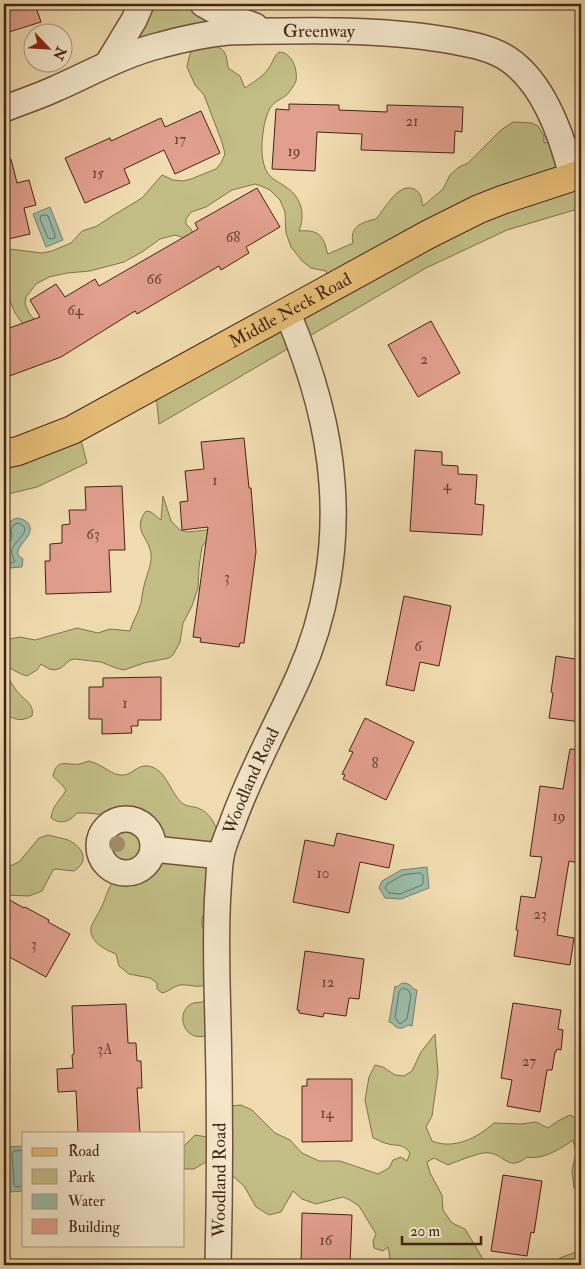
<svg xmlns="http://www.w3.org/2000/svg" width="585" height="1269" viewBox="0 0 585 1269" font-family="'IM FELL Double Pica',serif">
<rect width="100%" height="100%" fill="#f0dcb0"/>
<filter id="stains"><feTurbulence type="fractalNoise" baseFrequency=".004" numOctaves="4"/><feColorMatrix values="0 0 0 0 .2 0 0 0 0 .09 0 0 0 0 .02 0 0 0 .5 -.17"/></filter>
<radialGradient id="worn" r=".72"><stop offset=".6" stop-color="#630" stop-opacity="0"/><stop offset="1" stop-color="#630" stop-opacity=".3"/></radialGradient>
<path fill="#c2be86" stroke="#84714e" d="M141 4H203L271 31 108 63Z
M211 43C226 51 226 51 228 68L240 76 245 88C253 82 263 77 268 69 273 63 273 57 279 52 292 52 298 70 296 81 295 84 292 88 290 91 286 98 275 100 270 108 266 116 264 124 263 133 261 146 261 163 268 174 274 181 283 184 290 190 302 200 305 216 299 231 309 230 320 231 324 242 326 246 326 250 328 254L353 243C349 226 363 222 376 219 385 209 398 182 414 189 422 193 421 199 423 206L443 189 450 175 459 167 468 163 501 130 513 122 532 123 538 126 544 136V143L581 134V208L507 230 426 268 159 424 155 384 332 287 326 271 311 268 302 261 291 247 286 233 285 212 280 200 270 190 261 186 255 184 232 190 206 207 191 212 186 219V224L191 229 195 237 192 242 182 237 175 235 160 239 142 252 124 262 90 271 67 273 49 277 36 284 26 297 25 304 29 313 38 324 29 332 15 313 6 291 4 289V250L9 249 42 253 52 251 71 243 82 231 97 226 112 216 142 198 162 175 173 180 183 181 191 179 216 169 221 163 225 154 222 142 204 95 195 85 187 67 189 57 192 49Z
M77 426 87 463 37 487 4 495V454Z
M163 496 171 521 180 530 188 532 215 529 202 547 199 567 198 588 192 606 183 623 180 642 173 655 169 658 144 663 124 670 116 668 101 662 75 659 70 660 61 668 55 670 49 669 41 664 37 670 27 676 21 674 4 665V640L20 637 35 640 77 628 98 633 110 629 130 631C132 623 136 617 139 609 142 602 142 593 144 586 146 576 152 565 151 555 150 537 131 531 146 511L151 512 161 520Z
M4 668C7 676 11 683 16 690 22 699 35 703 32 716 21 722 14 720 4 713Z
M89 761C92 762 96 763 99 765 106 768 112 774 120 775 131 777 137 764 148 766 166 769 169 790 181 802 185 806 189 806 194 807 206 809 214 820 217 831L205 911 202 919V926L221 956 208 1035C185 1044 174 1014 191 1004 194 1002 198 1003 202 1002L208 997 209 984C197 989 191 984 180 985 173 986 169 992 162 993L157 989V983L150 978 129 974 119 966 116 954C104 949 89 942 91 927 94 920 98 914 101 908 107 897 108 881 121 877 134 883 144 871 153 864 157 861 162 858 167 856L168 840 165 836 154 830 141 819 129 816H115L87 813H77C69 822 61 825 51 818 53 804 60 801 66 790 62 784 57 781 53 776 57 757 67 766 80 764 83 763 86 762 89 761Z
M98 846a27 27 0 1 1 54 0a27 27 0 1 1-54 0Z
M48 835C55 837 62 838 68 840 83 847 90 861 74 871L56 869 53 870 42 891 29 896 4 895V865L10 866 19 862 39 838Z
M435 1034 438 1073 432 1116 426 1127 432 1141C454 1150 477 1138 494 1123L521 1124 536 1122 548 1128 558 1121 570 1115 581 1120V1193L574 1188 572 1171 576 1152 573 1140C560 1149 543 1160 527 1157 506 1174 504 1150 483 1153 473 1155 458 1161 448 1165L434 1158 427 1162 430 1173 442 1195 443 1210 452 1223 465 1229 483 1259 496 1265H386L390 1258 388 1247 383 1251 374 1248 373 1241 376 1234 359 1206 350 1200 343 1197 316 1204 302 1199 293 1191 281 1212 269 1215 256 1207 244 1186 228 1172 206 1162 194 1169H184V1146L195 1135 207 1137 214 1122 230 1106 241 1105 252 1110 275 1133 290 1140 302 1153 319 1161H340L378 1174 389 1168 393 1160 401 1157 407 1161 410 1153C402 1142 396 1147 385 1143 381 1142 377 1139 373 1138L365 1100 369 1077 375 1065 383 1067 395 1075 404 1076 412 1071 421 1052Z
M579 1251 581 1253V1265H555L560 1258Z"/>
<path fill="#9abca9" stroke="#787f6e" d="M50 207 63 240 46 247 33 214Z
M17 518C22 519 25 520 28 523 37 536 16 543 18 555L23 559 22 567 9 568 4 566V541L7 536C4 527 8 521 17 518Z
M427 867 429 888 401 899 385 898 379 888 382 881 401 870Z
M402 983C408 983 411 985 414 989L417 990 412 1026 408 1025C402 1030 396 1029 392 1023L389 1022 395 986 397 987Z
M24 1146V1191L9 1192 7 1147Z"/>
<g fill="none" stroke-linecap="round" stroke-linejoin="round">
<path stroke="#707060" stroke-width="1" d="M46 215 48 216 55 235V238L51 239 48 238 40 219 41 216Z
M4 544 8 543C13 539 12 536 11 530L13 525 18 523C35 529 15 540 12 549 11 554 13 558 15 561L12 563 4 562
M420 873 423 875V883L422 885 400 894 389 893 385 888 387 884 403 875Z
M403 988 408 990 411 995 407 1019 400 1024 398 1022 395 1017 399 992Z
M24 1150 14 1151 12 1154 14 1185 16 1187 24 1186"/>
</g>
<path fill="#e19f8d" stroke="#452416" d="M4 4H35L41 22 9 32V31L4 32Z
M289 104 339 105V110L387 112V105L463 107 462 132 455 131 454 153 361 150 362 134 317 132 315 171 272 169 276 109 289 110Z
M201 111 220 153 175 174 164 150 124 169 130 183 85 203 65 158 110 138 111 141 161 118 165 127Z
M11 159 17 183 29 180 36 205 24 208 30 234 4 240V160Z
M257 188 280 227 246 247 249 253 221 270 219 266 137 314 135 311 61 357 4 378V330L40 317 30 300 56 284 65 297 95 279 99 286 198 229 195 223Z
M431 321 460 373 418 397 388 345Z
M244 438 249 488H251L256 552 244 643H240L239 647 200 642 201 638 193 637 208 527 182 530 180 502 188 501 185 471 204 469 201 442Z
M415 450 442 452V465L458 466V474L477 475 475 504 484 505 482 535 410 531Z
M122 486 125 550H109L111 592 46 594 45 561H50V544L62 543V525L70 524 69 510H86L85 487Z
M404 596 451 606 439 666 420 662 414 691 386 685Z
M556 656 581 660V722L549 718 553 693 551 692Z
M161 677V720H138V726H131L132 733 102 734V719H89V687H103V678Z
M365 718 414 742 386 800 343 779 345 775 342 774 353 752 349 751Z
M570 749 581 750V839L578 863 569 861 557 935 574 938 570 965 514 956 518 930H516L521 896 535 898 542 857 530 856 540 786 563 789Z
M337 833 394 845 389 868 360 862 349 913 293 902 305 840 334 846Z
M4 897 24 908 25 907 49 920 48 922 70 934 46 977 4 954Z
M305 951 364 959 359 999 349 998 346 1016 324 1013 323 1017 299 1013V1010H297Z
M513 1003 561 1010 558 1029 563 1030 561 1050 557 1049 556 1052H555L552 1070H547L540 1112 507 1106 512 1080 501 1078Z
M126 1004 128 1043H136L137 1061H141L142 1088H137L140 1133H78L76 1091 58 1092 57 1069 73 1068 72 1055 74 1054 72 1006Z
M307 1079H352V1141L302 1142V1086H307Z
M503 1175 542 1181 534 1233 531 1232 527 1256 491 1251Z
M302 1213 352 1215 350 1265H301Z"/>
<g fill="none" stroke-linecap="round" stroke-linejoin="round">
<g stroke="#70523c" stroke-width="28">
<g id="minor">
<path d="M203 4 221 14 255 26"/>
<path d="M108 63 134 20 141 4"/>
<path id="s1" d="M4 109C21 102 40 96 57 88 91 73 124 54 161 45 183 39 206 34 228 32 247 31 266 31 285 31 339 30 393 31 447 40 468 44 490 47 508 59 544 83 562 136 572 176"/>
<circle cx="126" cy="846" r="27"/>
<path d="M153 849 221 856"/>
<path id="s2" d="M218 1265C220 1185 220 1104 218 1024 217 980 215 935 218 891 219 880 219 867 221 856 223 845 228 834 232 824 250 773 277 725 299 676 326 616 337 548 332 483 328 425 310 366 287 312"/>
</g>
</g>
<g stroke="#452416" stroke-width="30">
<g id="major">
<path id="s3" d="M4 454 18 451 72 430 429 234 479 209 502 200 581 174"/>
</g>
</g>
<use href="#minor" stroke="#f5e8cc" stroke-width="25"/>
<use href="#major" stroke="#e8be78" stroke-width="28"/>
</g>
<circle fill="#a38c6b" cx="117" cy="844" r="8"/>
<g text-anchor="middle" stroke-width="5" stroke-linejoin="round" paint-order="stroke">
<g font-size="15" fill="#6c4334">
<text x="412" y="126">21</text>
<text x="180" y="144">17</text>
<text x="294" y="156">19</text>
<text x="98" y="178">15</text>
<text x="233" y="242">68</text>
<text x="154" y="284">66</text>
<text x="75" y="315">64</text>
<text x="424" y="364">2</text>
<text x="215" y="485">1</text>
<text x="447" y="490">4</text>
<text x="93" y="539">63</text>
<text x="227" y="582">3</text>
<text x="418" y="651">6</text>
<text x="125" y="708">1</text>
<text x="375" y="768">8</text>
<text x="559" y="821">19</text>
<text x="323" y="878">10</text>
<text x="540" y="919">23</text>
<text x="34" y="949">3</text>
<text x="328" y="987">12</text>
<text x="105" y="1054">3A</text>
<text x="529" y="1066">27</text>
<text x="327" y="1118">14</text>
<text x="326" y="1245">16</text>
</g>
<g font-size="18" fill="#452416" stroke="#f5e8cc">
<text dy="6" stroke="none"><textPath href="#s1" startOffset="329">Greenway</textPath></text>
<text dy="6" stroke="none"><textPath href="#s3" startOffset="321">Middle Neck Road</textPath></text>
<text dy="6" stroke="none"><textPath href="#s2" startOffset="490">Woodland Road</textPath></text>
<text dy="6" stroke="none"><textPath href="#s2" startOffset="85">Woodland Road</textPath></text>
</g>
</g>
<rect width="585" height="1269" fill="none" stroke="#f0dcb0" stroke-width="20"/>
<rect x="5" y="5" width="575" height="1259" fill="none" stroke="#452416" stroke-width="2.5"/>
<rect x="10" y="10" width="565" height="1249" fill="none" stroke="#452416"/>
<rect x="22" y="1132" width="162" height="115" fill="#f5e8cc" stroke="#af9a83"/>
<rect x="32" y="1148" width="25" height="8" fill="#e8be78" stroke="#af9a83"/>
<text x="68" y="1156" font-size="15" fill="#452416">Road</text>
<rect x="32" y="1169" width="25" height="15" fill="#c2be86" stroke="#af9a83"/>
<text x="68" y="1182" font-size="15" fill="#452416">Park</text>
<rect x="32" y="1194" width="25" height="15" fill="#9abca9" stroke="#af9a83"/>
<text x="68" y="1206" font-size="15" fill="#452416">Water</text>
<rect x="32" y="1219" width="25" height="15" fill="#e19f8d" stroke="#af9a83"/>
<text x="68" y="1232" font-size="15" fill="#452416">Building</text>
<g transform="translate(48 48) rotate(115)"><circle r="24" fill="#f5e8cc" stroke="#af9a83"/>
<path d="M0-4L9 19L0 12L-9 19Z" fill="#8f2418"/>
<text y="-8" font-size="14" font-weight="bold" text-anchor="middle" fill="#452416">N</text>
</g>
<path d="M402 1236v8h79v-8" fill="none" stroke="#452416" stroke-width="2.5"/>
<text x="410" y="1236" font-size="15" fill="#452416" stroke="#f5e8cc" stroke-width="4" paint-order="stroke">20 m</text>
<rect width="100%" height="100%" filter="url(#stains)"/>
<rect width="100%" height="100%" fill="url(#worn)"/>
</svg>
